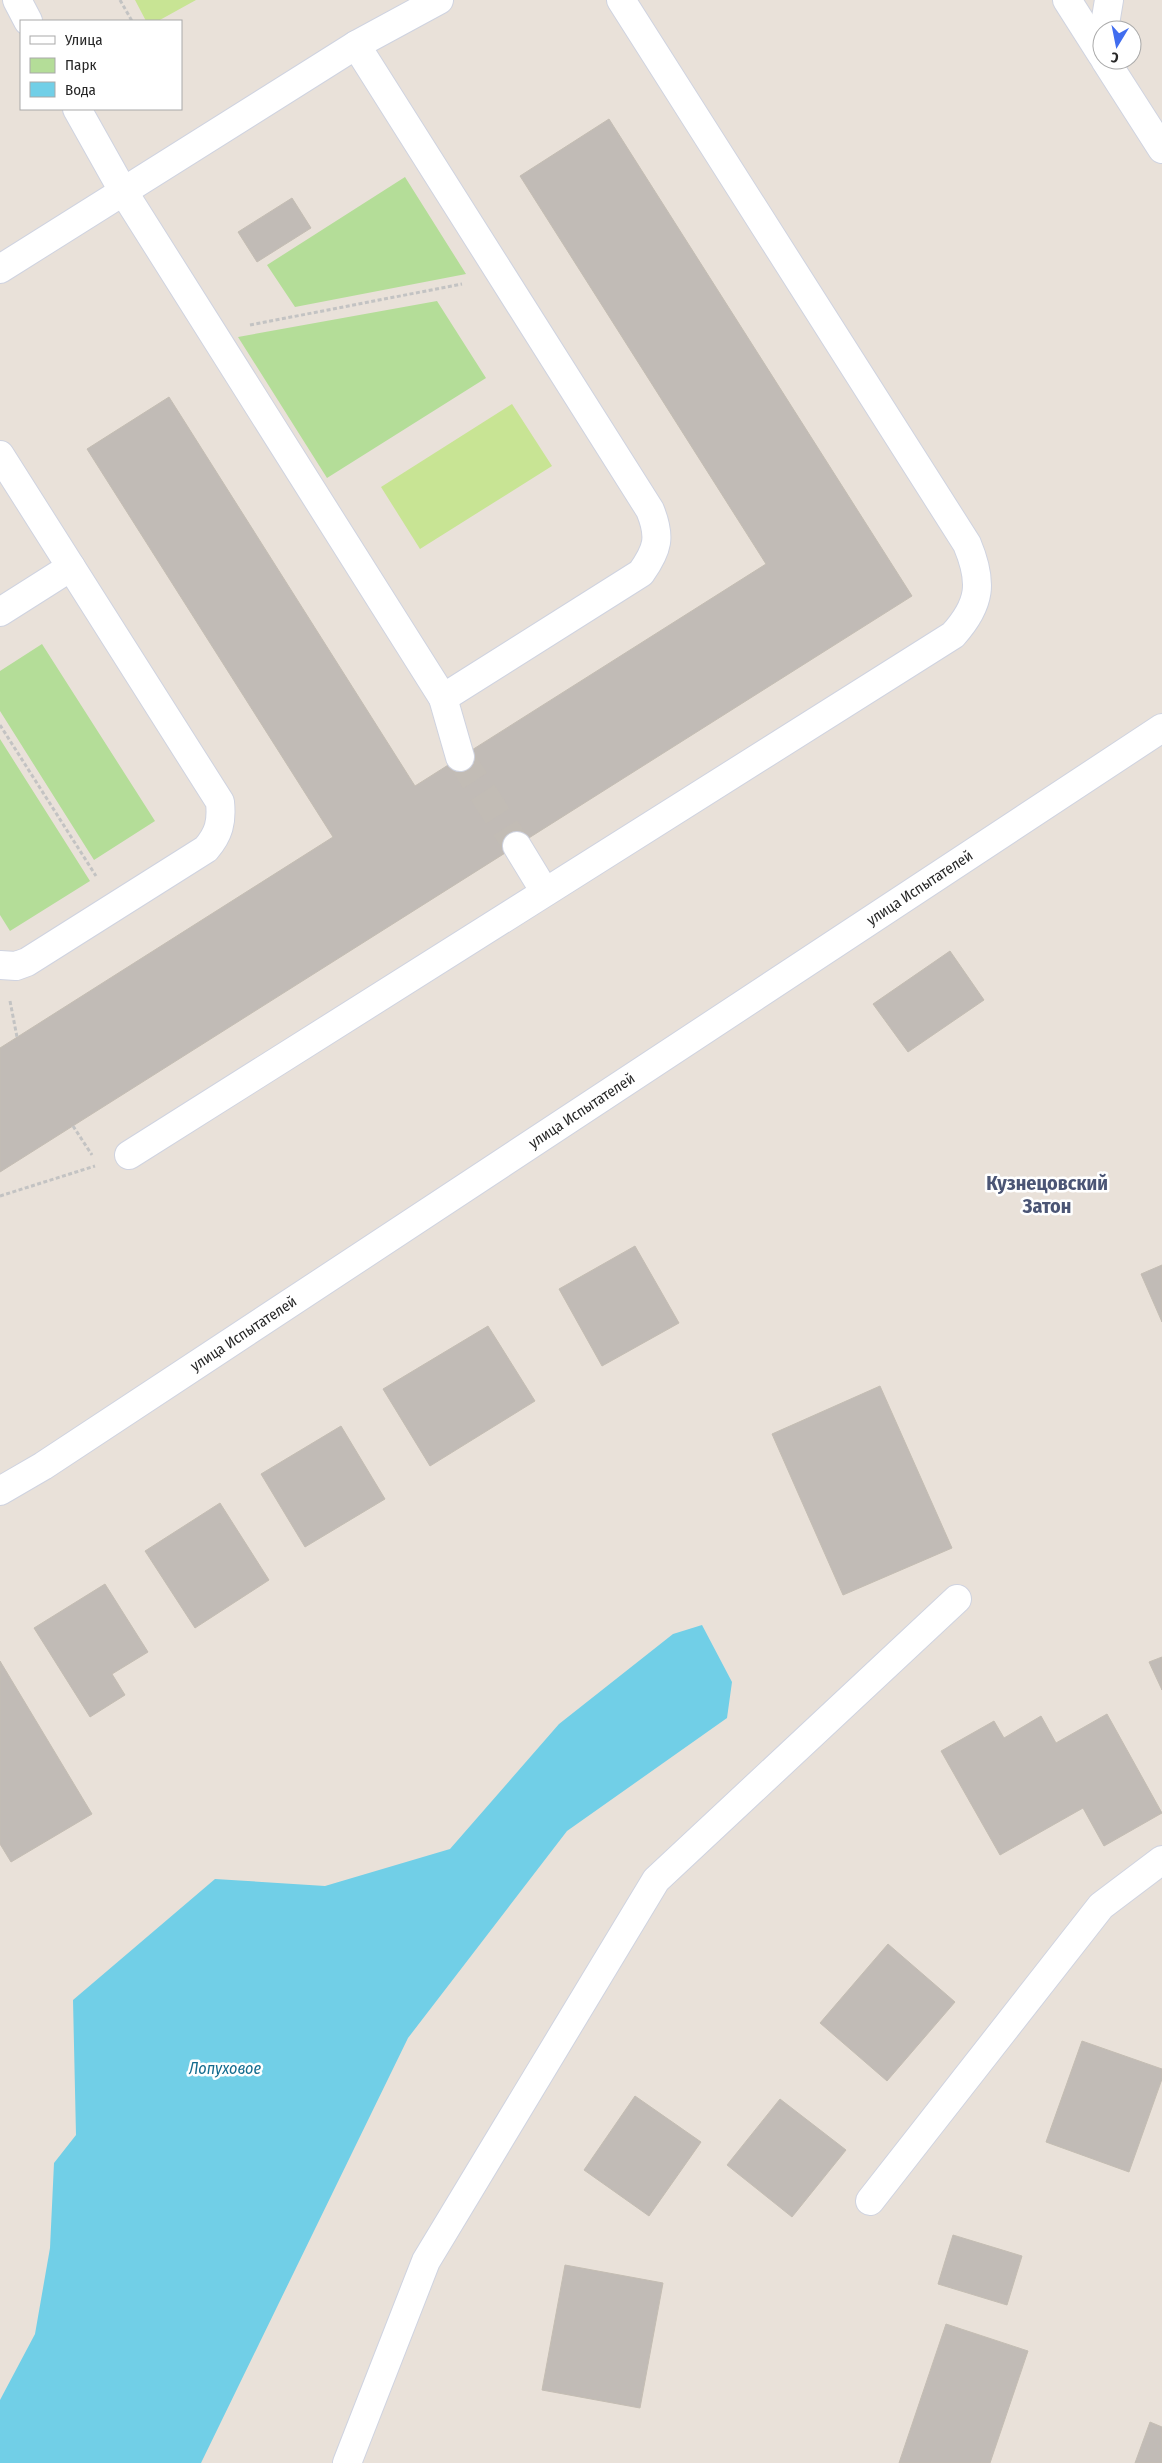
<svg xmlns="http://www.w3.org/2000/svg" width="1162" height="2463" viewBox="0 0 1162 2463" font-family="'Fira Sans Condensed',sans-serif">
<rect width="100%" height="100%" fill="#e9e1d9"/>
<path fill="#b4dd98" d="M405 177 466 274 295 307 267 265Z
M437 301 486 378 327 478 238 337Z
M42 644 155 821 94 860 0 711V671Z
M0 739 90 881 10 931 0 915Z"/>
<path fill="#c8e494" d="M135 0H196L158 21H146Z
M512 404 552 466 420 549 381 487Z"/>
<path fill="#71cfe7" d="M702 1625 732 1682 727 1718 567 1831 408 2038 201 2463H0V2400L35 2334 50 2248 54 2163 76 2135 73 2000 215 1879 325 1886 450 1849 559 1724 673 1634Z"/>
<path fill="#c1bbb6" stroke="#c4bdb3" d="M609 119 912 596 0 1172V1048L333 837 87 449 169 397 415 786 766 564 520 176Z
M292 198 311 228 257 262 238 232Z
M950 951 984 1000 908 1052 873 1004Z
M635 1246 679 1323 602 1366 559 1289Z
M1162 1265V1322L1141 1274Z
M488 1326 535 1401 430 1466 383 1389Z
M880 1386 952 1548 843 1595 772 1434Z
M341 1426 385 1499 305 1547 261 1474Z
M220 1503 269 1580 195 1628 145 1551Z
M105 1584 148 1652 112 1674 125 1695 90 1717 34 1628Z
M1162 1657V1690L1149 1662Z
M0 1661 92 1814 11 1862 0 1844Z
M1107 1714 1162 1813 1104 1846 1083 1808 1000 1855 941 1751 994 1721 1004 1738 1041 1716 1056 1743Z
M888 1944 955 2002 887 2081 820 2023Z
M1082 2041 1162 2069V2079L1129 2172 1046 2142Z
M635 2096 701 2142 649 2216 584 2170Z
M780 2099 846 2150 792 2217 727 2165Z
M953 2235 1022 2256 1007 2305 938 2284Z
M565 2265 663 2283 640 2408 542 2390Z
M946 2324 1028 2351 990 2463H899Z
M1150 2422 1162 2427V2463H1135Z"/>
<g fill="none" stroke-linecap="round" stroke-linejoin="round">
<path stroke="#c2bcb5" stroke-width="28" stroke-dasharray="28 14" stroke-linecap="butt" d="M460 757 517 846"/>
<g stroke="#cfd3e0" stroke-width="30">
<g id="minor">
<path d="M17 0 28 21"/>
<path d="M1067 0 1102 55"/>
<path d="M1104 30 1109 0"/>
<path d="M1105 60 1162 149"/>
<path d="M77 109 123 191 443 698 641 573C658 549 661 537 650 510L356 45"/>
<path d="M0 269 356 45 439 0"/>
<path d="M0 455 220 802C222 822 219 834 206 849L27 962 16 966 0 965"/>
<path d="M0 612 71 567"/>
<path d="M443 698 460 757"/>
<path d="M517 846 545 892"/>
<path d="M129 1155 953 635C981 604 983 582 967 544L621 0"/>
<path id="s1" d="M0 1491 43 1466 1162 728"/>
<path d="M870 2201 1101 1906 1162 1860"/>
<path d="M347 2463 426 2261 656 1880 957 1599"/>
</g>
</g>
<path stroke="#c3c3c3" stroke-width="3" stroke-dasharray="4 2.5" stroke-linecap="butt" d="M120 0 132 21
M250 325 462 284
M0 725 96 876
M10 1001 17 1037
M73 1126 92 1155
M0 1196 95 1166"/>
<use href="#minor" stroke="#fff" stroke-width="28"/>
</g>
<g text-anchor="middle" stroke-width="5" stroke-linejoin="round" paint-order="stroke">
<g font-size="15" fill="#272727" stroke="#fff">
<text dy="5" stroke="none"><textPath href="#s1" startOffset="1100">улица Испытателей</textPath></text>
<text dy="5" stroke="none"><textPath href="#s1" startOffset="695">улица Испытателей</textPath></text>
<text dy="5" stroke="none"><textPath href="#s1" startOffset="290">улица Испытателей</textPath></text>
</g>
<g font-size="16" font-style="italic" fill="#146c8e" stroke="#fff">
<text x="225" y="2074">Лопуховое</text>
</g>
<g font-size="20" font-weight="bold" fill="#4b5575" stroke="#fff">
<text x="1047" y="1190">Кузнецовский<tspan x="1047" dy="23">Затон</tspan></text>
</g>
</g>
<rect x="20" y="20" width="162" height="90" fill="#ffffff" stroke="#a9a9a9"/>
<rect x="30" y="36" width="25" height="8" fill="#ffffff" stroke="#a9a9a9"/>
<text x="65" y="45" font-size="15" fill="#272727">Улица</text>
<rect x="30" y="58" width="25" height="15" fill="#b4dd98" stroke="#a9a9a9"/>
<text x="65" y="70" font-size="15" fill="#272727">Парк</text>
<rect x="30" y="82" width="25" height="15" fill="#71cfe7" stroke="#a9a9a9"/>
<text x="65" y="95" font-size="15" fill="#272727">Вода</text>
<g transform="translate(1117 45) rotate(190)"><circle r="24" fill="#ffffff" stroke="#a9a9a9"/>
<path d="M0-4L9 19L0 12L-9 19Z" fill="#416def"/>
<text y="-8" font-size="14" font-weight="bold" text-anchor="middle" fill="#272727">С</text>
</g>
</svg>
